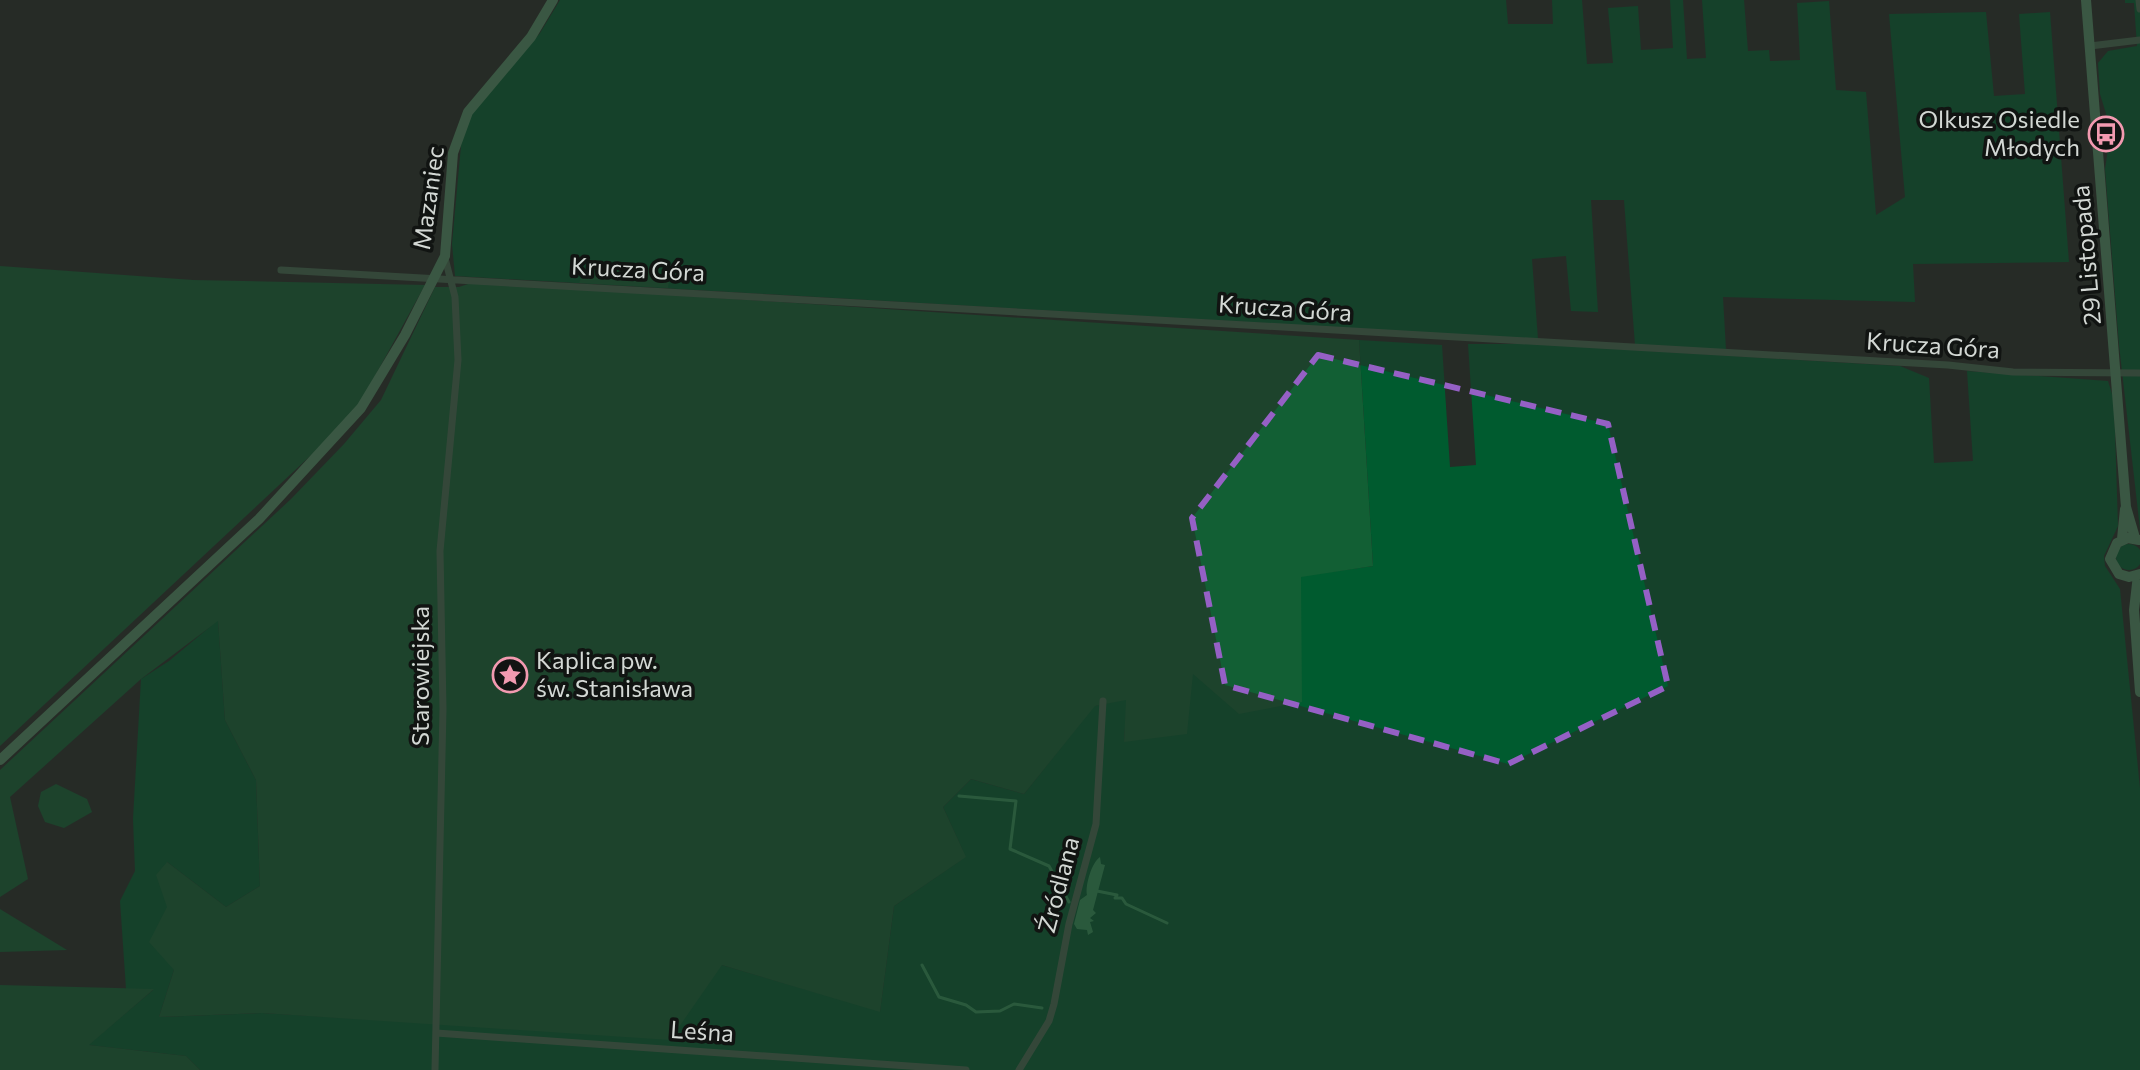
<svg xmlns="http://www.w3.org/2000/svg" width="2140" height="1070" viewBox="0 0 2140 1070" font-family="Commissioner,sans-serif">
<rect width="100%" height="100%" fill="#262c27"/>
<path fill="#005b2f" d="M560 0H1506L1508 24H1553L1552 0H1582L1587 64 1613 63 1608 8 1638 6 1641 50 1673 48 1670 0H1683L1687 59 1706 58 1702 0H1744L1748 51 1769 50 1770 61 1800 60 1797 3 1829 1 1836 90 1866 92 1876 215 1905 197 1889 14 1986 12 1994 96 2025 94 2019 14 2050 12 2069 262 1913 264 1915 302 1723 297 1726 350 1635 345 1624 200H1591L1598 312 1571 311 1566 256 1532 259 1538 339 455 276 452 244 462 135 471 112 540 33Z
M2125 0H2140V529L2119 345 2105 169 2111 130 2100 94 2098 63 2108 51 2137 46 2134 3H2125Z
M1359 340 1442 345 1450 467 1476 465 1468 344H1535L1900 366 1929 378 1934 463 1973 461 1967 371 2108 381 2114 400 2118 526 2104 556 2105 566 2120 589 2140 788V1070H200L186 1056 88 1045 153 990 126 989 120 901 135 871 133 819 141 679 169 661 218 620 225 720 256 780 260 886 226 907 167 862V907L174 970 159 1017 262 1013 431 1023 722 965 880 1011 894 906 961 860 963 851 943 807 971 779 1024 794 1094 706 1127 699 1124 742 1193 674 1301 576 1373 566Z
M2116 557a13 13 0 1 1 26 0a13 13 0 1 1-26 0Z"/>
<path fill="#125f34" d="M639 263 669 282 668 288 579 283 583 274 593 272 612 275 625 264Z
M0 266 193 280 425 285 353 416 0 746Z
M474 282 1359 340 1373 566 1301 577 1302 702 1239 714 1193 674 1187 734 1124 742 1126 700 1095 706 1024 794 971 779 943 807 966 857 894 906 880 1012 722 965 670 1040 262 1013 159 1017 174 970 149 942 167 907 156 875 167 862 226 907 260 886 256 780 225 720 218 621 141 679 10 797 28 879 0 897V770L291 499 344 444 381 400 435 287H459Z
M56 784 87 799 92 812 64 828 45 822 38 806 41 792Z
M0 909 67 950 0 952Z
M0 985 154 989 89 1045 186 1056 200 1070H0Z"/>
<path fill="#309158" d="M1100 857 1101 864 1105 865 1093 910 1096 913 1090 918 1094 921 1090 922 1093 932 1088 935 1087 930 1077 929 1074 924 1080 900 1087 895C1085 885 1092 862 1100 857Z"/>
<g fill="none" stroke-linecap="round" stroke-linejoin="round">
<path stroke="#309158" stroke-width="3" d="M959 796 1016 801 1010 849 1049 866 1069 902
M1097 891 1117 895 1115 898H1122L1126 904 1167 923
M922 965 939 997 966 1005 976 1012 1000 1011 1014 1004 1042 1008"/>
<path stroke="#466951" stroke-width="7" d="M2139 0 2140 9
M2090 46 2140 40
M281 270 1948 365 2013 372 2140 373
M436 1033 966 1070
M435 1070 443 709 440 551 458 360 455 297 445 258
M1019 1070 1049 1021 1054 1004 1069 924 1096 824 1103 701"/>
<path stroke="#538c66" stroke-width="10" d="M2086 0 2126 507 2135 538
M2122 539 2125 509
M2139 540 2128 538 2117 543 2110 559 2119 574 2129 577 2140 574
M2138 575 2134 610 2140 692
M0 760 259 519 361 408 405 335 445 256 453 153 468 112 531 37 553 0"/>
</g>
<path d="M0 0H2140V1070H0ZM1318 355 1608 424 1668 686 1508 764 1225 685 1192 518Z" fill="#262c27" fill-opacity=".55" fill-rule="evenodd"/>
<path fill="none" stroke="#9560c5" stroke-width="6" stroke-dasharray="16 10" stroke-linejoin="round" d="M1318 355 1608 424 1668 686 1508 764 1225 685 1192 518Z"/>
<defs>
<g id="bus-ring" transform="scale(1.8)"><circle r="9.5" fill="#111412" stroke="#f29ab0" stroke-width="1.5"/><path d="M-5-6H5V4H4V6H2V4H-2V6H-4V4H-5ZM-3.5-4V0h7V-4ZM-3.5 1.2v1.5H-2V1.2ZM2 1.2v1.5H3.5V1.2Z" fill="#f29ab0"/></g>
<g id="sight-ring" transform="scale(1.8)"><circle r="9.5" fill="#111412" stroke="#f29ab0" stroke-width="1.5"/><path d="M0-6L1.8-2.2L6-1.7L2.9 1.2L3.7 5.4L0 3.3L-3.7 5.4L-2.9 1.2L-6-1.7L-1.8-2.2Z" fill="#f29ab0"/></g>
</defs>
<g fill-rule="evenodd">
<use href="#bus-ring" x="2106" y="134"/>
<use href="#sight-ring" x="510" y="675"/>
</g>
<g text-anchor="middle" stroke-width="7" stroke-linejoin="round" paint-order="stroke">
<g font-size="24" fill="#d3d8d4" stroke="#111412" text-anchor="end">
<text x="2080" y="128">Olkusz Osiedle<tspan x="2080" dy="28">Młodych</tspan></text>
<text x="536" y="669" text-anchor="start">Kaplica pw.<tspan x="536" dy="28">św. Stanisława</tspan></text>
</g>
<g font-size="24" fill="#d3d8d4" stroke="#111412">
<text transform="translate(429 198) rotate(-82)" y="8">Mazaniec</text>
<text transform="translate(2087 255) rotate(-95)" y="8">29 Listopada</text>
<text transform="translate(638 270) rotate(3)" y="8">Krucza Góra</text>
<text transform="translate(1285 309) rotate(4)" y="8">Krucza Góra</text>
<text transform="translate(1933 346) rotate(4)" y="8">Krucza Góra</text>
<text transform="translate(421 676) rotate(-90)" y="8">Starowiejska</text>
<text transform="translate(1059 885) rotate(-75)" y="8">Źródlana</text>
<text transform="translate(702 1032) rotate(4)" y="8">Leśna</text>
</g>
</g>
</svg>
